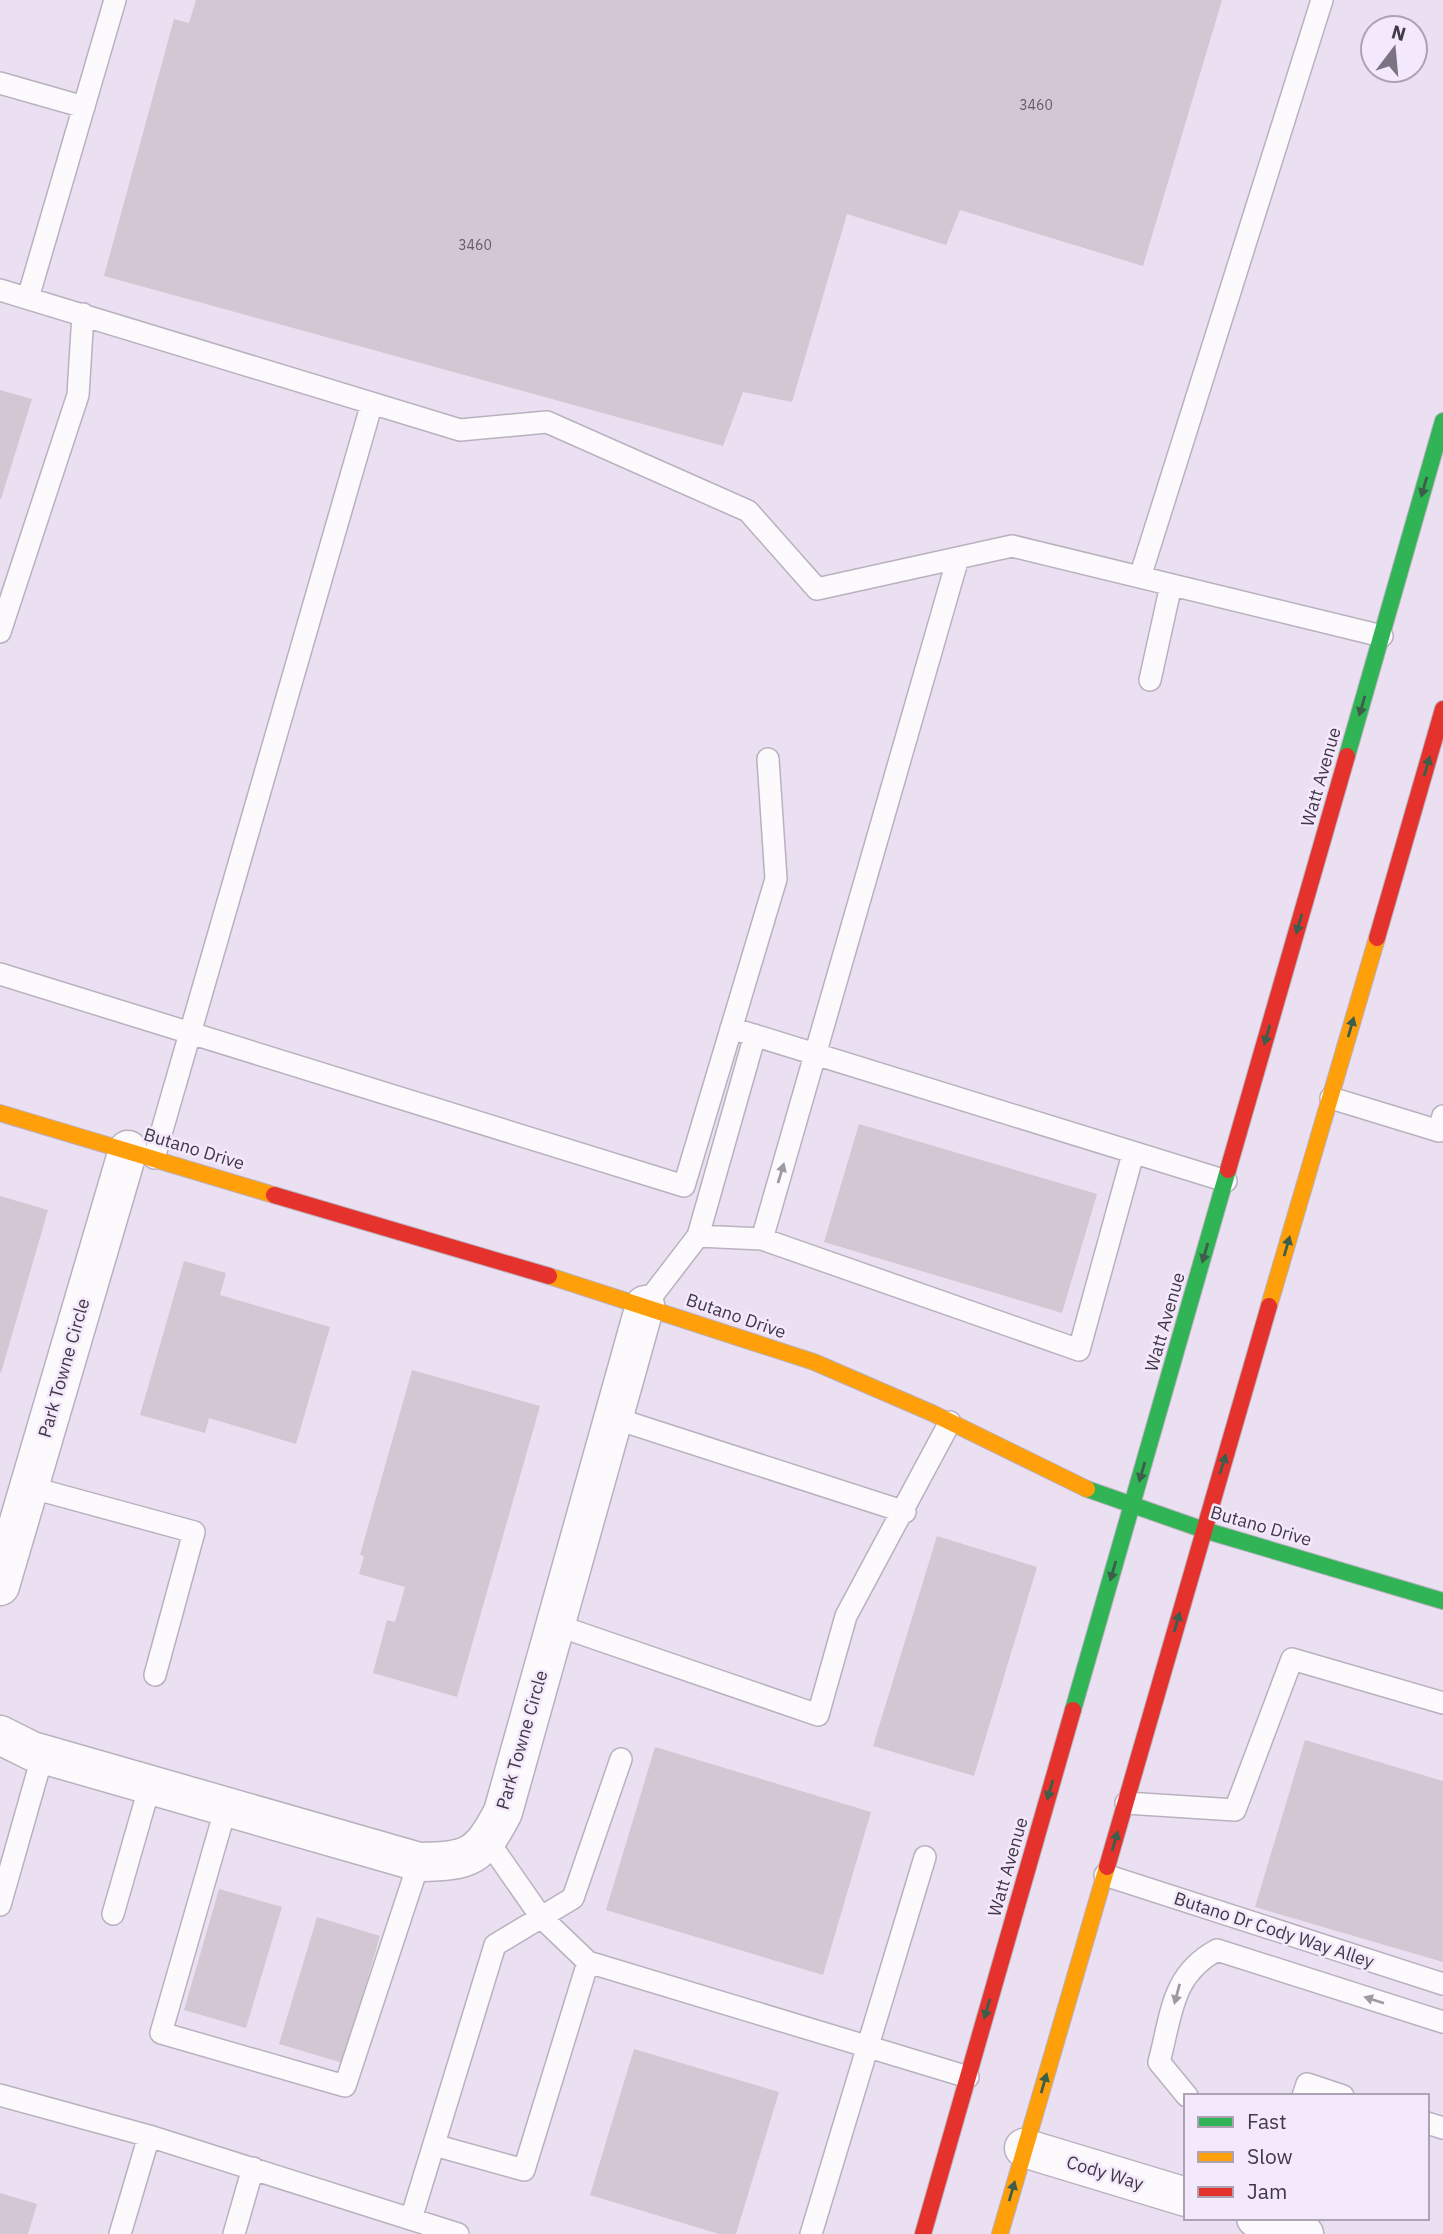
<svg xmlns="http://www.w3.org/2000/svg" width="1443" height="2234" viewBox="0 0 1443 2234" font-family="'IBM Plex Sans',sans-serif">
<rect width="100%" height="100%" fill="#eae0f1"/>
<path fill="#d2c7d2" d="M196 0H1222L1143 266 960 210 946 245 847 214 792 402 743 392 723 446 104 276 174 19 189 23Z
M0 390 32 399 1 499H0Z
M859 1124 1097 1194 1062 1313 824 1242Z
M0 1196 48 1210 1 1373 0 1372Z
M184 1261 226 1273 220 1295 330 1327 296 1444 209 1418 205 1433 140 1415Z
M412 1370 540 1406 457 1697 373 1673 387 1620 395 1622 405 1587 359 1574 364 1556 360 1555Z
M937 1536 1037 1567 974 1776 873 1746Z
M1305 1740 1443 1781V1962L1255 1907Z
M655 1747 871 1812 823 1975 606 1910Z
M219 1889 282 1907 246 2028 184 2010Z
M317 1917 380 1936 343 2063 279 2044Z
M634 2049 779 2092 736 2234H719L590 2195Z
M0 2193 37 2204 28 2234H0Z"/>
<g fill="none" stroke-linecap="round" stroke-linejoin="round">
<g stroke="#b9b1bf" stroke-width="24">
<path id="lane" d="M0 83 84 107
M0 290 460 430 547 422 748 511 817 589 1012 546 1382 636
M28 298 115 0
M1140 577 1322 0
M0 632 78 395 83 314
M1150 680 1171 585
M0 974 684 1186 776 879 768 759
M731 1028 1226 1181
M1331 1098 1439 1131 1443 1116
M154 1158 372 403
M698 1236 755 1035
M762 1239 958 558
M645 1305 698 1236 762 1239 1079 1350 1133 1154
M614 1418 905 1512
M29 1487 194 1532 155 1675
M556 1625 818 1715 846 1616 950 1422
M1126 1803 1235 1810 1292 1659 1443 1703
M226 1807 161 2033 345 2086 419 1862
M488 1841 541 1917 588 1962 968 2077
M1105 1875 1443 1984
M0 1905 43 1754
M113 1914 150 1785
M0 2095 149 2136 458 2234
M1187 2096 1159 2062C1172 2014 1171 1975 1217 1950L1443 2022
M1303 2096 1307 2084 1343 2096
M1427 2123 1443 2128
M434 2145 524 2170 588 1962
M411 2219 495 1945 573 1898 621 1759
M120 2234 149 2136
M234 2234 253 2168
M811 2234 925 1857"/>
</g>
<g stroke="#b9b1bf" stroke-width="41">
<path id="street" d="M0 1586 128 1150
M0 1735 32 1751 419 1862C470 1861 479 1858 503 1812L645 1305
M1024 2148 1186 2197
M1256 2218 1304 2234"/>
</g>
<g stroke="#b9b1bf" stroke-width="18">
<path id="fast" d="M1347 756 1443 421
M1087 1489 1204 1530 1443 1601
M1073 1710 1228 1170"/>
</g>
<g stroke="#b9b1bf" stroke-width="18">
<path id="slow" d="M0 1113 274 1195
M549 1276 814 1362 932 1413 1087 1489
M1269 1306 1377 938
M1000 2234 1107 1867"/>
</g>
<g stroke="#b9b1bf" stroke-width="18">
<path id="jam" d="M1377 938 1443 709
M1228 1170 1347 756
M274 1195 549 1276
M1107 1867 1269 1306
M923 2234 1073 1710"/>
</g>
<use href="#lane" stroke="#fcfafd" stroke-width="21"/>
<use href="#street" stroke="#fcfafd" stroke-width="38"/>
<use href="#fast" stroke="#30b455" stroke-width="16"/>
<use href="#slow" stroke="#ff9f0a" stroke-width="16"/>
<use href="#jam" stroke="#e5322d" stroke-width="16"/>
</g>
<defs><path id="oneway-solid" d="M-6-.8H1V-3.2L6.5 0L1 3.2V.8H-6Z" transform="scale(1.75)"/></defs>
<g fill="#3c5e4a">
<use href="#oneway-solid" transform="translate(1424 487) rotate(106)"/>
<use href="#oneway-solid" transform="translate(1362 706) rotate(106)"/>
<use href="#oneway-solid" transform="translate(1427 766) rotate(-74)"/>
<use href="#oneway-solid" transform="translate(1299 924) rotate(106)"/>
<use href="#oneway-solid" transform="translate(1351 1027) rotate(-74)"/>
<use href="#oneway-solid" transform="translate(1267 1035) rotate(106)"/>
<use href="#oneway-solid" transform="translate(1287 1246) rotate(-74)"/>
<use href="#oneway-solid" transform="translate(1205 1253) rotate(106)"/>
<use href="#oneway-solid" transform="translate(1223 1464) rotate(-73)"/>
<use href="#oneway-solid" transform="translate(1142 1472) rotate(106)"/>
<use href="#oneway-solid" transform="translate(1113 1571) rotate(106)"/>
<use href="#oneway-solid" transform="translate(1177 1622) rotate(-74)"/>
<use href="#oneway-solid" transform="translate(1050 1790) rotate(106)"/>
<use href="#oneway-solid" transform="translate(1115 1841) rotate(-74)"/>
<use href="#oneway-solid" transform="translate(987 2009) rotate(106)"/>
<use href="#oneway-solid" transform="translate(1044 2083) rotate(-74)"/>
<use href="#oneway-solid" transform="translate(1012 2191) rotate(-74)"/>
</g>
<g fill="#9e9aa2">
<use href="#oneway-solid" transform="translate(781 1173) rotate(-73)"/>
<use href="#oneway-solid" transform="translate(1177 1994) rotate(105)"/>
<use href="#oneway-solid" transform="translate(1374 2000) rotate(-162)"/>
</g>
<g text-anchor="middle" stroke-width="5" stroke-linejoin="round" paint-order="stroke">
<g font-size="14" fill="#655c69">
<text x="1036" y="110">3460</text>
<text x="475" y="250">3460</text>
</g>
<g font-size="18" fill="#413946" stroke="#f4e8fc">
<text transform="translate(1321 777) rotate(-74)" y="6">Watt Avenue</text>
<text transform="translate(194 1149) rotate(17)" y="6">Butano Drive</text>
<text transform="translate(736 1316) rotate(19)" y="6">Butano Drive</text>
<text transform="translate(1165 1322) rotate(-74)" y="6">Watt Avenue</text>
<text transform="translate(64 1368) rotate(-74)" y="6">Park Towne Circle</text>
<text transform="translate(1261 1526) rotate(16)" y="6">Butano Drive</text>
<text transform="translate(522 1740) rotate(-74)" y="6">Park Towne Circle</text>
<text transform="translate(1008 1867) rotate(-74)" y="6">Watt Avenue</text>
<text transform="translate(1274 1930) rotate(18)" y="6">Butano Dr Cody Way Alley</text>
<text transform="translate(1105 2173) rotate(17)" y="6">Cody Way</text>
</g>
</g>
<rect x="1184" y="2094" width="245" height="126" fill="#f4e8fc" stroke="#aca2b3" stroke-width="2"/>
<rect x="1198" y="2117" width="35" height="10" fill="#30b455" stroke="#aca2b3" stroke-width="2"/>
<text x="1247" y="2129" font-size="21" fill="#413946">Fast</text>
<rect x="1198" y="2152" width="35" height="10" fill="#ff9f0a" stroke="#aca2b3" stroke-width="2"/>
<text x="1247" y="2164" font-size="21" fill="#413946">Slow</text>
<rect x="1198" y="2187" width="35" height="10" fill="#e5322d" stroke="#aca2b3" stroke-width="2"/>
<text x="1247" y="2199" font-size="21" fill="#413946">Jam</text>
<g transform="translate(1394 49) rotate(16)"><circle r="33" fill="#f4e8fc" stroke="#aca2b3" stroke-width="2"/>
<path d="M0-5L12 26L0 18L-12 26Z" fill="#7c7382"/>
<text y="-10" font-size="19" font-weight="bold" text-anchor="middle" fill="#413946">N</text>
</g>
</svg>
